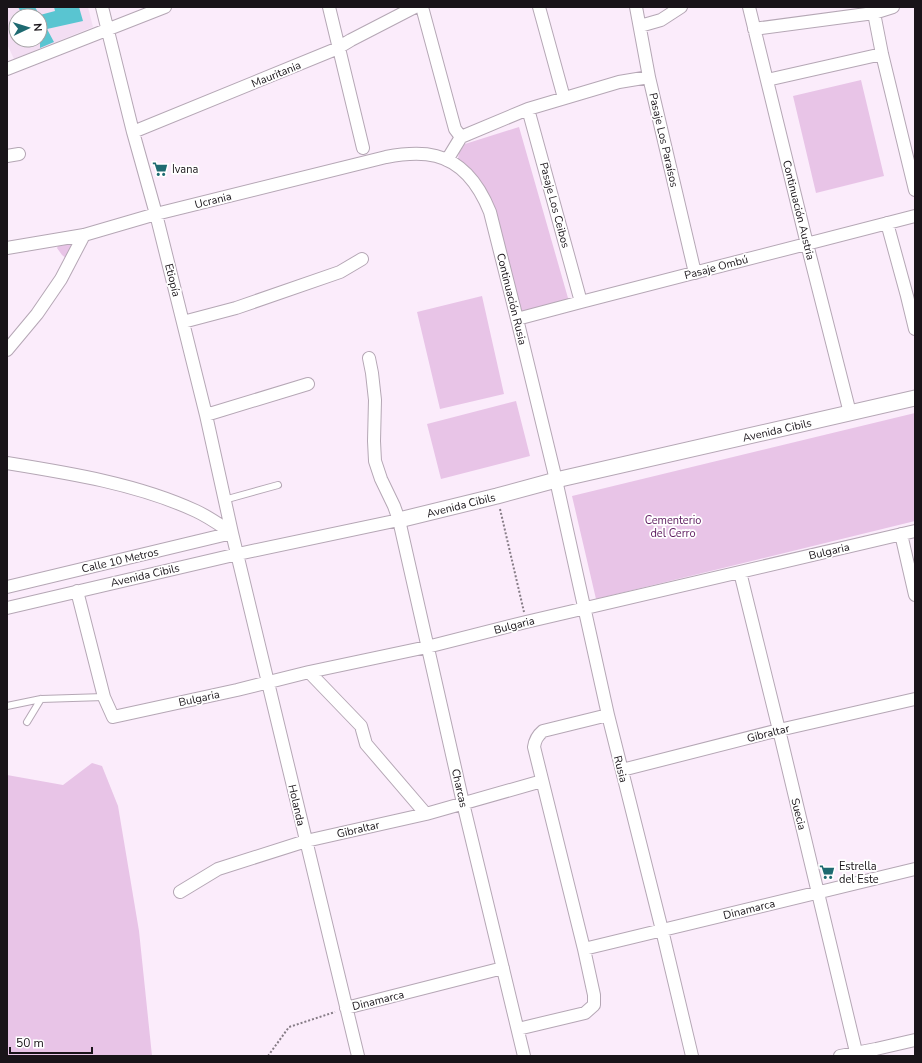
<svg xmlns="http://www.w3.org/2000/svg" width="922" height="1063" viewBox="0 0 922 1063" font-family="'Nunito Sans',sans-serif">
<rect width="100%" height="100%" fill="#fbecfb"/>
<path fill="#f3def3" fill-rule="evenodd" d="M7 7H88L93 27 14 59 7 44ZM16 16H40V40H16Z"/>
<path fill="#e8c4e7" d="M861 80 884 176 816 193 793 96Z
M519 127 570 305 522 318 496 215 457 164 459 153 465 144Z
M72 244H74L67 259 62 255 57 248 58 246Z
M482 296 504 394 440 409 417 312Z
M516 401 530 456 441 479 427 424Z
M915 413V521L596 599 572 496Z
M92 763 102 766 118 806 139 931 152 1056H7V775L63 785Z"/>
<path fill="#59c5d1" d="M18 7H35L40 16H23Z
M54 7H79L83 21 47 29 54 42 40 48V15L55 11Z"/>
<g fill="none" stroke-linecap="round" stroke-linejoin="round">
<g stroke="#b5a7b5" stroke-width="8">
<path id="service" d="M224 500 278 485
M7 706 41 699 104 697
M27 722 41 699"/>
</g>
<g stroke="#b5a7b5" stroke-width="14">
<path id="minor" d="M102 7 133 132 156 214 206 415 232 533 358 1056
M329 7 363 148
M422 7 455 129 461 137
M539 7 564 98
M636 7 649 77 695 273
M749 7 807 244 850 413
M874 13 882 54 915 190
M640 26 661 20 681 7
M754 29 874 13 893 7
M7 69 165 7
M767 80 882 54
M528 109 581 302
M133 132 336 49 351 40 415 7
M461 137 528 109 619 82 649 77
M7 156 19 154
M447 160 461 137
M887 223 907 296 915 329
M7 248 84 235 156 214 386 157C402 154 420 152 436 156 464 163 480 187 490 212L517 319 556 480 608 715 662 930 692 1056
M517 319 581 302 915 216
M183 322 236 308 340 272 362 259
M7 350 37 314 61 279 84 235
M369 358 372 373 375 400 374 441 375 461 381 479 394 506 399 520 463 803 524 1056
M206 415 308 384
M7 463C69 473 138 484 196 511 209 517 220 525 232 533
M901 534 915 595
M740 572 779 730 857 1056
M7 587 232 533
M77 591 104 697 113 717 237 690 309 672 427 647 526 622 915 531
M7 608 238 554 399 520
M309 672 361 726 366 744 426 814
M622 770 779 730 915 699
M180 892 218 869 306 841 426 814 542 781
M584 949 915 869
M346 1008 503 968
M518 1029 585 1013 594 1005V995L584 949 534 747C535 740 537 736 543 731L608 715
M840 1056 876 1049 915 1040"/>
</g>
<g stroke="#b5a7b5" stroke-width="17">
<path id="tertiary" d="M399 520 497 496 556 480 915 398"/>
</g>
<path stroke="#867c86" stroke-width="2" stroke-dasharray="2 2" stroke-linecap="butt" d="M500 509 524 612
M268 1056 289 1027 335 1012"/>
<use href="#service" stroke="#fff" stroke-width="6"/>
<use href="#minor" stroke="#fff" stroke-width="12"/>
<use href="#tertiary" stroke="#fff" stroke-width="15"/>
</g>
<defs>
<g id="supermarket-bare" transform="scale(1.2)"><path d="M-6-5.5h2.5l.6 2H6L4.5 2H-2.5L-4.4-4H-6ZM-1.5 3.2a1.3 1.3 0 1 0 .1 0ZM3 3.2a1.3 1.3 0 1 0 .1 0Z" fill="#1e6a71" stroke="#fff" stroke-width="2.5" paint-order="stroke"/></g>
</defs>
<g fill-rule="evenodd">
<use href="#supermarket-bare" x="160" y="169"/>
<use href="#supermarket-bare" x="827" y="872"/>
</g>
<g text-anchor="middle" stroke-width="3.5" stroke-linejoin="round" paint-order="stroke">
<g font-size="11" fill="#191419" stroke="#fff">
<text transform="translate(276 74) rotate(-22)" y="4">Mauritania</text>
<text transform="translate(664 140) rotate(77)" y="4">Pasaje Los Paraísos</text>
<text transform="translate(213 200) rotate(-14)" y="4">Ucrania</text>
<text transform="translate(555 205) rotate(75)" y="4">Pasaje Los Ceibos</text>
<text transform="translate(799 210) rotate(76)" y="4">Continuación Austria</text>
<text transform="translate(716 267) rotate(-15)" y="4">Pasaje Ombú</text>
<text transform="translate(173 280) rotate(76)" y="4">Etiopía</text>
<text transform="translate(512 299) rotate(76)" y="4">Continuación Rusia</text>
<text transform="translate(777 430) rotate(-13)" y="4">Avenida Cibils</text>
<text transform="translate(461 505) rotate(-14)" y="4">Avenida Cibils</text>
<text transform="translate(829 551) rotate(-13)" y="4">Bulgaria</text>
<text transform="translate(120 560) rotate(-13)" y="4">Calle 10 Metros</text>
<text transform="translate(145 575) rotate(-13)" y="4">Avenida Cibils</text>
<text transform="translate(514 625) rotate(-14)" y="4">Bulgaria</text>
<text transform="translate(199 698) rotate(-12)" y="4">Bulgaria</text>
<text transform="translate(768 733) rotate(-14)" y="4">Gibraltar</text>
<text transform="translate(621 769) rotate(76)" y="4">Rusia</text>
<text transform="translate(460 788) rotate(77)" y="4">Charcas</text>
<text transform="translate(297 805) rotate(77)" y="4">Holanda</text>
<text transform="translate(799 814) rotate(76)" y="4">Suecia</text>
<text transform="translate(358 829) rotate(-13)" y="4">Gibraltar</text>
<text transform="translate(749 909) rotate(-14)" y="4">Dinamarca</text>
<text transform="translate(378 1000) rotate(-14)" y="4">Dinamarca</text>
</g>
<g font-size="11" fill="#191419" stroke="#fff" text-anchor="start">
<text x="172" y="173">Ivana</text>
<text x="839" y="870">Estrella<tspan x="839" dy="13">del Este</tspan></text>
</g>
<g font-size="11" fill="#5b195d" stroke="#fff">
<text x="673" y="524">Cementerio<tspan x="673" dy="13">del Cerro</tspan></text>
</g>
</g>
<rect width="922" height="1063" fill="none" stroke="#191419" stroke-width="16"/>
<g transform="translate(28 28) rotate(86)"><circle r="19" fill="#ffffff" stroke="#a3a1a3"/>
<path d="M0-3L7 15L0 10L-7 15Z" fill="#1e6a71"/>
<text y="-6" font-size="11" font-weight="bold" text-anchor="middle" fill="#191419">N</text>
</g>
<path d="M10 1047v6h82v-6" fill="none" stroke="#191419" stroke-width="2"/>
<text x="16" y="1047" font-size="12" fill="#191419" stroke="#ffffff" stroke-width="3" paint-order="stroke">50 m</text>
</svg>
